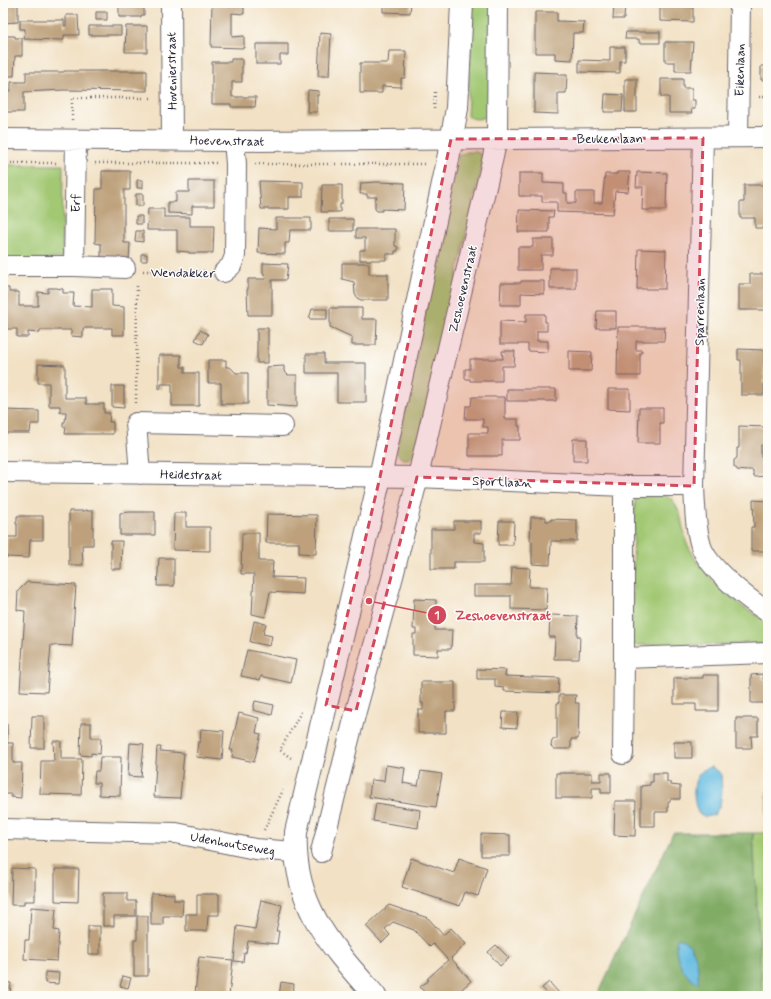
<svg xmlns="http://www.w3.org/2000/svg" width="771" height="999" viewBox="0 0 771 999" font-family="Mynerve,sans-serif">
<rect width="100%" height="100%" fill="#fdfcf7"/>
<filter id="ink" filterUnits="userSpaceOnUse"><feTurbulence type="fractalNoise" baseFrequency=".025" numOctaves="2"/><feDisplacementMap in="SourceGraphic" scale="8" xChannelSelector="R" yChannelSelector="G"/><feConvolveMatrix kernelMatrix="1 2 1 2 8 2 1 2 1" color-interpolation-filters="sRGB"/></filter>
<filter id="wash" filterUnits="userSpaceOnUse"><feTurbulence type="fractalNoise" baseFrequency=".012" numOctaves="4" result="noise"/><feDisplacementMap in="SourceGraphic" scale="16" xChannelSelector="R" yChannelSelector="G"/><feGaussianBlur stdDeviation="0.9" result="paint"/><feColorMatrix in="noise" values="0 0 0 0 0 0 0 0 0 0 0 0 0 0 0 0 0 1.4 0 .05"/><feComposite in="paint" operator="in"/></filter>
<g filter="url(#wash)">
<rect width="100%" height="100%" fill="#f2e1c4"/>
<path fill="#a2c873" stroke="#627557" d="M473 3H494L489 115C480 120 475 120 467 116Z
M467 152H477L484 157 416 454 408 459H402L396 452 458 156Z
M3 165H63L62 258 3 261Z
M664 495 673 500 680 514 686 542 697 562 718 586 743 607 768 622V644L635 645 631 644 635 496Z
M753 833H768V996H762Z"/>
<path fill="#81ac65" stroke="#526750" d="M673 833H753L762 996H597Z"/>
<path fill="#64bbe1" stroke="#436e8e" d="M711 767 718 771 721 775 722 792 720 805 714 815 705 817 698 813C692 796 690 772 711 767Z
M678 938C697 943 699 967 698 983 684 979 671 950 678 938Z"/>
<g id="blocks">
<path fill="#bea17b" d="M3 3H18V22L3 23Z
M119 3H144V15H141V17H119Z
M212 3H244V14L232 13V37L244 36V48L211 47Z
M250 3H277V6H250Z
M383 3H411L410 13 383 12Z
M614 3H625L624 19H613Z
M660 3H693V22L660 21Z
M96 12H107V20H96Z
M535 12H557V21L584 22 583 33H573L572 60 555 59V53H535Z
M766 14H768V80H761V66H765Z
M66 15H78L79 35H64V40L24 39 25 29H20V20H64V26H66Z
M89 26H121V35H89Z
M126 26H147V52H125Z
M626 32H660V43H639V39H625Z
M320 33 331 34 329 76H318Z
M3 36H15V38H22V56H15L14 76H3Z
M665 42H693L691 71H675V62H665Z
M256 44H288V55H280V64H256Z
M610 47H625V61H620V73L579 72V60L610 61Z
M389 51H406L405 78H401V87L382 86V93H360V63H388Z
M231 59H242V82H232V97H256L255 107H231V104H212V62H231Z
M64 71H147V91L64 90 24 92V112H3V91H11V82H26V72H64Z
M534 72 559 73V75H567L566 93H558V114L534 113Z
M625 79H637V112H625Z
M661 79H683V88H692V100H695V109H691L692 113H669V97H661Z
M308 90 319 91V95H317V112H307Z
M605 94 623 95 622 112H604Z
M102 171H130V190H124V243H130L129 262H101V244L95 243 96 189H102Z
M617 172H630L628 192 615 191 613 214 557 212V202H542V196H519V173H543V183L564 184V193H567V203H576V192H594V203H602L605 174H617Z
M637 172 667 173 666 210H642L643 187H636Z
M137 180H143V188H137Z
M189 181H214V206H192V214L168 213V202H176V192H189Z
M259 181 303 182V197H289V209H261Z
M377 182 405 183 404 210 382 209V211H377L375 209V200L377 197H367V194H360L361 183Z
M322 185H342V204H340V212H321Z
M744 185H768V228H755V218H740V202H744Z
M136 194H143V206H136Z
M148 209H164V217H190V226H214L213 253H189V252L177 251V230H147Z
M519 210 554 211 553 217H549V232H518Z
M136 216H142V224H136Z
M276 218H311V230H290L289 243H285V254L258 253 259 228 276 229Z
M329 219H353V231H329Z
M356 229H395V246L398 247V251H395V254H386V260H360V250H365V238H356Z
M136 231H143V242L135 241Z
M533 239H553V255H541V270H518V247H533Z
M638 249 666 250 665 289H637Z
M141 254H147V261H141Z
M263 263 288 264 286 280H272V315H248L247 290 248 289V279H266L265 274H263Z
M342 263H369V274H388V300H361L357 298 355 294 354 282 342 279Z
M550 268H576V289H550Z
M750 274H768V310H739V284H750Z
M521 281H544V294L521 293V305H500L501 283H521Z
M3 288H9V292H19V306H38V292L48 293V288H56L63 289V293H74L73 306 92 307V289H112V306L124 307V335H112V328H83V337L71 336V330H40V333L28 332V337H17V329H3Z
M330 308H362V319H377L376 345H352V337L330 327Z
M312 309H327V319H309Z
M597 311H616V328H596Z
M526 314H545V322H547V331H537V341H548V352L528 351V344H500V321L526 322Z
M618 327H665L664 341H636V350H642V352H640V376H617Z
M257 328H268V363H257Z
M200 330 208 334 203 344 195 340Z
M738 349 764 350V395H741V360H738Z
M502 351H515L514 366H502V381H470V379H465V369H470V359H503Z
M569 351 592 352 591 371H569Z
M306 354H324V363H366V402H337V373H306Z
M159 355H181V367H185V373H199V406H172V384H161V389H159Z
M208 360H226V367H230L236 373H248V404H221V383H208Z
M38 364 65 365V398H86V404H104V413H110L109 422H113V434H65L66 427H63V422H65L66 412H60V406H49V383H38Z
M284 366V371L288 375H297V407L267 405V367Z
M112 386H124V408L112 407Z
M507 389H556V401H507Z
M608 389H630V410L608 409Z
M472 397H505V419H518V426H520V440H502V456H469V433H488V427H483V419H465L466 406H471Z
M639 408H663V423H660V443H638Z
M3 410 39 411V424H31L30 433H3Z
M739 426 768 427V445H761V457H768V474L766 476 755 477 753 474V470H746V471L737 470V469L734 467V460L737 458V448H739Z
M573 439H587V461H573Z
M753 500 768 501V551H751V527H754Z
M85 510H87V511H93V545H82L83 565H69V511H85Z
M130 512H155V535H120V513Z
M174 513H186V527H210V551L173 550Z
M267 514 317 515 316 554 299 553V543H266Z
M17 516H43V540H30L29 558 6 557 7 537H17V524H16V521H17Z
M531 517H546V521H551V519L577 520V541H551L550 565 532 564V541H530Z
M454 521H481V533H474V542L484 543V562H454V569H431V529H454Z
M499 521H514L513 545H498Z
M242 533H259V561H273L272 577 304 578 303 594 270 592 265 617 252 614 254 574H241Z
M111 541H122L121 569H111Z
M159 558H174V586H157Z
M512 567 530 568 529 587H547L546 610 511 609V595L510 596H474V585H511Z
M27 582 76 585 72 646 51 645 47 692 20 691 25 611 17 610 18 591Z
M414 599 436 600 435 630H452L451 649H438V656L413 655V634H416V629H413Z
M550 615 578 616 577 636H580L579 659H554L555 637H549Z
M254 621 266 624 263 634 272 636 270 646 250 642Z
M247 650 296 660 291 683 261 676 260 680 241 676Z
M477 669 506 670 505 676 559 678 558 693 504 691V688L495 687V679H477Z
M762 674 763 679H768V703H751V675Z
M703 675H718V711H696V704H674V678H703Z
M421 682H455V711H446V733H418V710H423V703H421Z
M559 695H576L575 703H579L578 739H571V747L569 749H554L551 746 552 741 554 739H557V703H559Z
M255 701 274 705 272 715 253 710Z
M503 712H518L517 728 502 727Z
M239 713 259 718 256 733 261 734 254 762 232 757 233 750H230Z
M32 716H44V748H31Z
M736 718H758V736H751L752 748H736Z
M81 723H91V738H101L100 754 91 753V756L80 755Z
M3 724H7V743H13V763H22L21 798 11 797V794H3Z
M201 729 224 731 222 760 196 757 198 742H200Z
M53 741H61V759H82L81 795 40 794 41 761H54Z
M674 742H692V758H674Z
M130 743 144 744 141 777 128 776Z
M157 747H161L160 751 184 753 180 798 154 797Z
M100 757H121L120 796 99 795V783H94L95 771H99Z
M386 765 405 768 403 783 418 786 421 771 442 774 436 807 369 797 371 780 384 781Z
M556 773H592V781H601V773H611V793H601V788H592V798H556Z
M653 773H667V782H670V785L680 786V799H670V802H668V812H655V826H641V786L650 785V782H653Z
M766 791H768V825H765Z
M615 801H636L635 836 614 835Z
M376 803 420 810 418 828 373 821Z
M481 834 510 835V856H481Z
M411 858 454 873 459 858 487 868 478 896 465 892 460 906 402 887Z
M12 868 35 869V901H24V905H11Z
M55 869H79L78 902 55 901Z
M103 893H127V901H136V916H114V926H103Z
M151 893 174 894V900H183L182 916H163V925H151Z
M197 894H219V915H208L207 931H186V914H197Z
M261 900 282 905 276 931H279L277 944 248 941 246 953H244L243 962 234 961 237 926 255 929Z
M389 905 428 918 443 935 451 928 466 944 451 958 471 981 454 996H428L420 987 429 980 427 979 448 960 433 944 430 947 414 930 393 922 385 929 390 935 382 943 366 926Z
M31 907 56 909 54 930 59 931 57 961 24 959 25 940H29Z
M137 916H148V976H134V940H137Z
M88 926H100V954H88Z
M496 945 509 958 500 966 488 952Z
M199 957 233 960 229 996 195 993Z
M45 972 59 973 58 984 45 983Z
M123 976 131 978 128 988 120 986Z
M3 982 11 983 10 996H3Z
M281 982 294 984 293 996H279Z
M549 982 560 994 557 996H550L542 988Z"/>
</g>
</g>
<g filter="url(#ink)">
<use href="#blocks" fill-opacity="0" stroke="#6b656b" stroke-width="1"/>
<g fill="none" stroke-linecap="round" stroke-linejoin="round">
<g stroke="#6b656b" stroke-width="22">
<path id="street" d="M171 3 172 140
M738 137 740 3
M3 139 234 141 768 137
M3 266H74L76 140
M74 266 125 268
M224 272 231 266 235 256 236 164 234 141
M3 472 417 477 624 486H694C695 506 695 527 701 546 708 568 749 600 768 612
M140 474 136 423 283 426
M624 486V658L768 653
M694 486 703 138
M623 754 624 658
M3 829 176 833 255 849 295 852
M321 852 356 711 393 576 415 489 493 157 497 138 498 3"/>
</g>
<g stroke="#6b656b" stroke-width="24">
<path id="secondary" d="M375 996C331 946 292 905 296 832L380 477 447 165 457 108 462 3"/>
</g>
<path stroke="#6b656b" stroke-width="2.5" stroke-dasharray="1 3" stroke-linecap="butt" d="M759 97H768
M434 109 435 92
M72 120V98H151
M3 163H56
M95 163H216
M255 164H426
M143 271H204
M136 403 137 284
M291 758 280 750 301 712
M264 830 283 790"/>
<use href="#street" stroke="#fff" stroke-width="20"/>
<use href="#secondary" stroke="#fff" stroke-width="22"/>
</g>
</g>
<path fill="#d1495b" fill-opacity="0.2" stroke="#d1495b" stroke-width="3" stroke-dasharray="8 5" stroke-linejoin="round" d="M703 138 694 486 417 477 356 711 326 705 380 477 451 139Z"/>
<g text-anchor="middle" stroke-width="3" stroke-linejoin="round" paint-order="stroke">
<g font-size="13" fill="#22223b" stroke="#fdfcf7">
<text transform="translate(739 70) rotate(-89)" y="5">Eikenlaan</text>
<text transform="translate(171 71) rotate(-91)" y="5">Hovenierstraat</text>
<text x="610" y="143">Beukenlaan</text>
<text transform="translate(227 140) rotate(1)" y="5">Hoevenstraat</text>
<text transform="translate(75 203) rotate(-89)" y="5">Erf</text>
<text transform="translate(183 272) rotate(1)" y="5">Wendakker</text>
<text transform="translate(462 289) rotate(-77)" y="5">Zeshoevenstraat</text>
<text transform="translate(699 312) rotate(-89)" y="5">Sparrenlaan</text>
<text transform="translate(191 474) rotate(1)" y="5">Heidestraat</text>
<text transform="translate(502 481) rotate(2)" y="5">Sportlaan</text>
<text transform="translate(233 843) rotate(10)" y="5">Udenhoutseweg</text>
</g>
</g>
<path fill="none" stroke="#d1495b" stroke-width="1.5" d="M369 601L437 615"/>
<g fill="#d1495b" stroke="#fdfcf7" stroke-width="1.5">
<circle cx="369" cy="601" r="4"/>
<circle cx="437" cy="615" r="10"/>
</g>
<g font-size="12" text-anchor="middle" font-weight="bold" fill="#fff">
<text x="437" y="619">1</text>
</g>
<g font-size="14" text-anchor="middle" font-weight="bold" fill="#d1495b" stroke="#fdfcf7" stroke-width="3" stroke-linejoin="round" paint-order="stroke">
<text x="503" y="620">Zeshoevenstraat</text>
</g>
<rect width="771" height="999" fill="none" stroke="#fdfcf7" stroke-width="16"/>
</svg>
